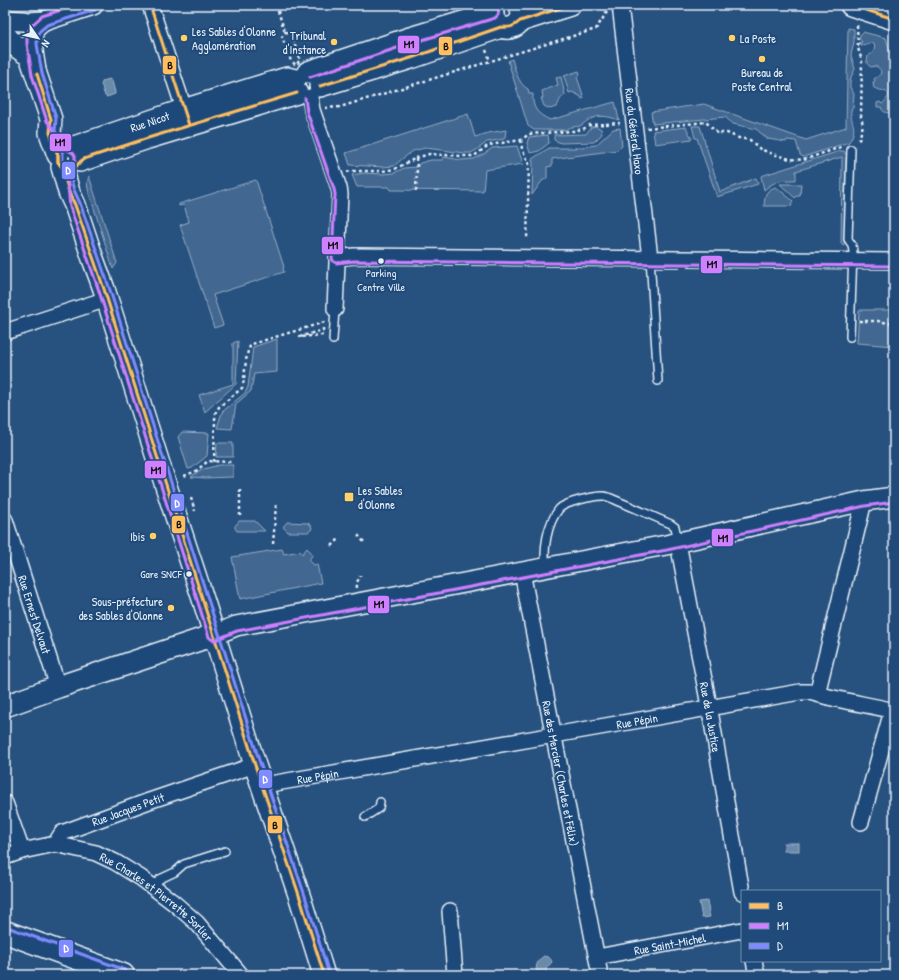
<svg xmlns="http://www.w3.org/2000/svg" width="899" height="980" font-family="'Patrick Hand',sans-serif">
  <rect width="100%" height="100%" fill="#27517f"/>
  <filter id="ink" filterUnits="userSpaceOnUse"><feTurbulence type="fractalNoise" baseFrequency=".025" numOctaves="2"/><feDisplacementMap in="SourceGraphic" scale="8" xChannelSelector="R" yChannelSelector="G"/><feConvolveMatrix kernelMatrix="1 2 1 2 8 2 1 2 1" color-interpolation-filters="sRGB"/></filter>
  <g filter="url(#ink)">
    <!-- green -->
    <g fill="#436891" stroke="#96acc4">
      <path d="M5,5H65L48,15L5,12Z"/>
      <path d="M848,28L854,29V42L851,55L855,69L851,77L850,82V87L854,94L853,108L851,110C850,124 859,127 849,142L803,157L800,155L796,141L787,140L786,142L768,139L756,129L733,124L725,117L653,124L651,112L704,104L806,140L846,127Z"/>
      <path d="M863,32L886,38L894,65V114C888,112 883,114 881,107H877V103L880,102L882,104C897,90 882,92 874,88L873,86L874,85L872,83L875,81L874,79L880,75C882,70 880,68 875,66L871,67C865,63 867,62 868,56C873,53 876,50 874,44L871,43L862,45L858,43L859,42L861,43L862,42L859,38L860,35Z"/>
      <path d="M512,59C515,69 518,84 528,89L529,94H533C532,108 537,114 550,120L615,102L619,120C610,117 600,114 591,119C587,120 584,124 580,126C575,127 570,126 565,130H534L528,126L508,61Z"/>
      <path d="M579,71L580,75L577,77L584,98L582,99L580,96L572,92L569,93L564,76Z"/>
      <path d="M561,77L565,95C558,99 560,104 556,107C554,108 552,108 550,109L544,106L541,98H543L542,91L558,85L556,78Z"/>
      <path d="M468,114L475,137L488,133L506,130L505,137L504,139L487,142L478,149L471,153H464L442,150L425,148L413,151L402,159L394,166L383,167L350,165L346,153Z"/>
      <path d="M596,126L601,129L602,134L594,142L561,143L554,140V135L586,134L591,127Z"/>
      <path d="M692,126H700L720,192L756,178L758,184L717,197L697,138H695Z"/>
      <path d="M686,127L692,139L655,144L653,131Z"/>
      <path d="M620,128L622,146L618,150L552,159V166L547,167V178L542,181L532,195L533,163L532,159L549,148H575L596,145L613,129Z"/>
      <path d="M548,135L549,143L539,151L530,153L527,143L529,137Z"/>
      <path d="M517,146L523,164L485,170L483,191L391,190L389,187H357L352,175L364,173L382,174L394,173L404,168L417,167L420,163L431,160H442L444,157L461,160L474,159L484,154L492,148Z"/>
      <path d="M840,151H844L847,156L846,157L844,245L841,244L842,157L796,171V180C781,180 776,180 764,190L761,176Z"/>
      <path d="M89,176L117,263L113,269L88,189L87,183Z"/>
      <path d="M256,180L284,267L283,268L284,272L213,295L223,325L214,328L180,225L189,222L184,205L179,206V204Z"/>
      <path d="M780,184H801L800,196H797L795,198Z"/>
      <path d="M776,187L793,201L791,204L792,206H764C765,195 765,190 776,187Z"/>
      <path d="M861,310H894V346L857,343L859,311Z"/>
      <path d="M277,339V372L254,374L251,391L236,404L232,429L217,428L222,412L245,393L248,387L253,347Z"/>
      <path d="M238,341L236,384L205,412L199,395L233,384V343Z"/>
      <path d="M182,432L209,433L207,456L192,468L188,469L178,437Z"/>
      <path d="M217,443H233V457H216Z"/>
      <path d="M219,465H233V477L205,478L191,477L200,470Z"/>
      <path d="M239,521H255L265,531H237L235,528V526Z"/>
      <path d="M287,522L308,523L311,525L312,528L311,530L308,532H288L283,527Z"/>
      <path d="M307,548L313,554L309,560L314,565L317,564L321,583L240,599L232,557L282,549L284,554L300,551L302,554Z"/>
    </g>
    <!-- water -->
    <g fill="#6b8aaa" stroke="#9db3c9">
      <path d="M109,79L112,81L115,92V94L107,97L105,96L101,84L103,81Z"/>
      <rect x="784" y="843" width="15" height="8"/>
      <path d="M707,901L710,917L702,918L699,902Z"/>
      <path d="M544,956C549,957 551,958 552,962L546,969L547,973L546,975H538C534,968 537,960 544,956Z"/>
    </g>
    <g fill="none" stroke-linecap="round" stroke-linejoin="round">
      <!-- service casing -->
      <g stroke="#e8f1f8" stroke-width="10">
        <g id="service">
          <path d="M650,258L658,381"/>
          <path d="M850,337L853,252L852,245L848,239L851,149"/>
          <path d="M333,340L335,309"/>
          <path d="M546,568C543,549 547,524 559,509C565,502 594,496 603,496C608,496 615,500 620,502C637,509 654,517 671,524L675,527L678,541"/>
          <path d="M365,817L379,808L380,802"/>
          <path d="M153,887L160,879L175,872L184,864L225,851"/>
        </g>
      </g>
      <!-- minor casing -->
      <g stroke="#e8f1f8" stroke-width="18">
        <g id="minor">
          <path d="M150,5L187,118"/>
          <path id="s1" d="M620,5L650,258"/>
          <path d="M310,97L312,110L339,188L340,194L335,309"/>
          <path d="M337,258L354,256L894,261"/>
          <path d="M5,332L107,299"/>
          <path id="s2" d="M5,520L58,687"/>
          <path id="s3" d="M678,543L710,711L742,892"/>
          <path id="s4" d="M522,572L600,975"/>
          <path d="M817,694C842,701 869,705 894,711"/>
          <path id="s5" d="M262,787L270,784L554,735L800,692H809L817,694L864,501"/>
          <path d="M5,803L22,851"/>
          <path d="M861,822L892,711"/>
          <path id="s6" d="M55,844L96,853L115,862L141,878L174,903L197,923L241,975"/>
          <path id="s7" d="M5,857L22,851L55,844L62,833L149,801L255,765"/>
          <path d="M450,911L455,975"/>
          <path id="s8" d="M597,957L742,930"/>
          <path d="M754,961L757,975"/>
        </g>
      </g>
      <!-- tertiary casing -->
      <g stroke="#e8f1f8" stroke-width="22">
        <g id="tertiary">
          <path d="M5,20L23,21L29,22L44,21L93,5"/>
          <path d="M36,71C35,60 29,39 35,29C37,26 41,23 44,21"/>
          <path d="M214,635L236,626L666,545L864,501L894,497"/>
        </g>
      </g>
      <!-- secondary casing -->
      <g stroke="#e8f1f8" stroke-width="24">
        <g id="secondary">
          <path d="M851,5L894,19"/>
          <path d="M493,17C501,39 531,25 519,5"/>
          <path d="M520,21L570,5"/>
          <path d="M5,35L14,45L30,56L51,119L50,133L58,155"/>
          <path d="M308,72L410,38L493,13"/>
          <path d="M320,86L411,58L501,27"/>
          <path id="s9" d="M74,147L177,112L267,84L287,78L295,80"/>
          <path d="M80,161L148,138L297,93"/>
          <path d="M62,167L69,192L75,205L93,259L104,289L166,486L204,602L255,765L300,898L324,975"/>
          <path d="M5,706L58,687L214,635"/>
        </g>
      </g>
      <!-- primary casing -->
      <g stroke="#e8f1f8" stroke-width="25">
        <path id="primary" d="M5,932L123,975"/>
      </g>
      <!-- path -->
      <g stroke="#e8f1f8" stroke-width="2.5" stroke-dasharray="3 3" stroke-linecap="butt">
        <path d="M276,5L285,32"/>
        <path d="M857,25L858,48L862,61L861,117L863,125L859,140L858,142"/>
        <path d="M285,32L291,33L300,60L296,65L291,61L282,37Z"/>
        <path d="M486,50L490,61"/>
        <path d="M325,108L340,107L596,29L607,12"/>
        <path d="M647,128L706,122L717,133H727L739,138L750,140L760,149L773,154L790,159L803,160L841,147"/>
        <path d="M521,140L522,149L529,163L527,240"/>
        <path d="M416,158L417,167L416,191"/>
        <path d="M347,172L351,171H382L395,169L416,158L429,154L462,156H474L489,145L521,140L529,134L573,131L583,129L590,125L620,123"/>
        <path d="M859,321H878L894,324"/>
        <path d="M323,328V330L299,337L323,335"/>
        <path d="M214,462L215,419L216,412L219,407L242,388C246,376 244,352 252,344L325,322"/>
        <path d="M184,476L196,471L208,461L233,462"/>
        <path d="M191,498L195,511"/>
        <path d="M240,516V488"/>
        <path d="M358,535L364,542"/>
        <path d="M273,544L276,505"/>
        <path d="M332,546L339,539"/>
        <path d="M357,588C356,580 360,579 360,575"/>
      </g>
      <!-- service -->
      <use href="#service" stroke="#1f4a7a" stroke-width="7"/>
      <!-- minor -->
      <use href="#minor" stroke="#1f4a7a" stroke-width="15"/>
      <!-- tertiary -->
      <use href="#tertiary" stroke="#1f4a7a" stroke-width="19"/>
      <!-- secondary -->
      <use href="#secondary" stroke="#1f4a7a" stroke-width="21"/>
      <!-- primary -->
      <use href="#primary" stroke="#1f4a7a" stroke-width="22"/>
      <!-- bus-1 casing -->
      <g stroke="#1f4a7a" stroke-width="6">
        <g id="bus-1">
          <path d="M150,5L189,125"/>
          <path d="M851,5L894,19"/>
          <path d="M37,74L51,119L50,133L58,155V162L62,167L69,192L75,205L104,289L255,765L300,898L324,975"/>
          <path d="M320,86L411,58L501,27C509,28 514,27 520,21L570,5"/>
          <path d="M52,138L58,155V162L62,167L73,169C78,166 79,161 84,159L148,138L297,93"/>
        </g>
      </g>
      <!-- bus-2 casing -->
      <g stroke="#1f4a7a" stroke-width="6">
        <g id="bus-2">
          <path d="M77,5L42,16L32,25L30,28L27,35V44L32,75L47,121L56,133L60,142L67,150L73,153L75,156V160L67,174L70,207L99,291L209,637L211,639L215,640L237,631L667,550L865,506L894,502"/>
          <path d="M310,77L412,43L495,18L498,15L500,6"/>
          <path d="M305,98L307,112L334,189L335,194L332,258L333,261L336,263L354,261L894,266"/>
        </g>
      </g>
      <!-- bus-3 casing -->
      <g stroke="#1f4a7a" stroke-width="6">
        <g id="bus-3">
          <path d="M95,10L47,25L40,31L37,37V44L42,73L56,118L55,132L63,154V160L67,165L74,190L80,203L109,287L260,763L305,896L329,974"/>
          <path d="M7,927L125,970"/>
        </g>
      </g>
      <!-- bus-1 -->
      <use href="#bus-1" stroke="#ffbf60" stroke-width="3"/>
      <!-- bus-2 -->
      <use href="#bus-2" stroke="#ce80ff" stroke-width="3"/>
      <!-- bus-3 -->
      <use href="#bus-3" stroke="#808bff" stroke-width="3"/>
    </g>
  </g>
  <!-- markers -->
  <g fill="#ffd166" stroke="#1f4a7a" stroke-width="1.5">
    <circle cx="184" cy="38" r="4"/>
    <circle cx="732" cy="38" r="4"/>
    <circle cx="334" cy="42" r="4"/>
    <circle cx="762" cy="59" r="4"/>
    <rect x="344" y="492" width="10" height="10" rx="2"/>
    <circle cx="153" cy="536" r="4"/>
    <circle cx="171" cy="608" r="4"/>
  </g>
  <g fill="#e8f1f8" stroke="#1f4a7a" stroke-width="1.5">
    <circle cx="381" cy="261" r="3.5"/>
    <circle cx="189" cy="574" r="3.5"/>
  </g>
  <g text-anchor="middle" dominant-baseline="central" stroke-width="4" stroke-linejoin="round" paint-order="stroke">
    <!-- bus labels -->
    <g font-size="11" fill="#e8f1f8" stroke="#1f4a7a">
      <text x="381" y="273">Parking<tspan x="381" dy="14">Centre Ville</tspan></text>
      <text x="182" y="574" text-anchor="end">Gare SNCF</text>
    </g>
    <!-- poi labels -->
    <g font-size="12" fill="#e8f1f8" stroke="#1f4a7a" text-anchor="start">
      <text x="192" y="31">Les Sables d'Olonne<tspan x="192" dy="14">Agglomération</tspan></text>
      <text x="326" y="35" text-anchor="end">Tribunal<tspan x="326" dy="14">d'Instance</tspan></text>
      <text x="740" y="38">La Poste</text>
      <text x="762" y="72" text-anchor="middle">Bureau de<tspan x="762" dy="14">Poste Central</tspan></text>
      <text x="358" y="490">Les Sables<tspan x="358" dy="14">d'Olonne</tspan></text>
      <text x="145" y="536" text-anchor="end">Ibis</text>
      <text x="163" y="601" text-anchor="end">Sous-préfecture<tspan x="163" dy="14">des Sables d'Olonne</tspan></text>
    </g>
    <!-- street labels -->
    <g font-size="12" fill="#e8f1f8" stroke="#1f4a7a">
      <text stroke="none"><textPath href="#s9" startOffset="80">Rue Nicot</textPath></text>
      <text stroke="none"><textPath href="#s1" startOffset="127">Rue du Général Haxo</textPath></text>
      <text stroke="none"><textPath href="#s2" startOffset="99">Rue Ernest Delvaut</textPath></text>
      <text stroke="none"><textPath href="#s3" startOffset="177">Rue de la Justice</textPath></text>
      <text stroke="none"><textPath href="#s5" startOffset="381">Rue Pépin</textPath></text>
      <text stroke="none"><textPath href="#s4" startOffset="205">Rue des Mercier (Charles et Félix)</textPath></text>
      <text stroke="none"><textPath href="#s5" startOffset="57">Rue Pépin</textPath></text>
      <text stroke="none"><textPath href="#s7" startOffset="135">Rue Jacques Petit</textPath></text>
      <text stroke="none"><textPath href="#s6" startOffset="117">Rue Charles et Pierrette Sorlier</textPath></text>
      <text stroke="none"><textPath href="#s8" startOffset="74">Rue Saint-Michel</textPath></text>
    </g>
  </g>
  <g stroke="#1f4a7a" stroke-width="1.5">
    <rect x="397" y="35" width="23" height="19" rx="4" fill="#ce80ff"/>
    <rect x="438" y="36" width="15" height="20" rx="4" fill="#ffbf60"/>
    <rect x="162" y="55" width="15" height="20" rx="4" fill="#ffbf60"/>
    <rect x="49" y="133" width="23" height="19" rx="4" fill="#ce80ff"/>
    <rect x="61" y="161" width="15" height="19" rx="4" fill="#808bff"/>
    <rect x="321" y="236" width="23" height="19" rx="4" fill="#ce80ff"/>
    <rect x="700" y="255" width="23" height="19" rx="4" fill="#ce80ff"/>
    <rect x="144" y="460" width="23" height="19" rx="4" fill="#ce80ff"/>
    <rect x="170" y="493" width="15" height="19" rx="4" fill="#808bff"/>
    <rect x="171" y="515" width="15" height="19" rx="4" fill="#ffbf60"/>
    <rect x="711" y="528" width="23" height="19" rx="4" fill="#ce80ff"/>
    <rect x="367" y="595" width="23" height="19" rx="4" fill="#ce80ff"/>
    <rect x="258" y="769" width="15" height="20" rx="4" fill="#808bff"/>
    <rect x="267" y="815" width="16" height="19" rx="4" fill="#ffbf60"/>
    <rect x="58" y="939" width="16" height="19" rx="4" fill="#808bff"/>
  </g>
  <g font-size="11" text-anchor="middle" font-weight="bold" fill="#fff">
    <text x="68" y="174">D</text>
    <text x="177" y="507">D</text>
    <text x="265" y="783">D</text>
    <text x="66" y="952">D</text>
  </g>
  <g font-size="11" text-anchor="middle" font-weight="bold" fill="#111">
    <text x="409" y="48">M1</text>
    <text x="446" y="50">B</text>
    <text x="170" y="69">B</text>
    <text x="60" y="146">M1</text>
    <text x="333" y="249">M1</text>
    <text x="712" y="268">M1</text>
    <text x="156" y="474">M1</text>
    <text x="179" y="528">B</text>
    <text x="723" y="542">M1</text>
    <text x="379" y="608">M1</text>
    <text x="275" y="829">B</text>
  </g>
  <!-- margin -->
  <rect width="899" height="980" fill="none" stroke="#1f4a7a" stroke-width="20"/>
  <rect x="10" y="10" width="879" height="960" fill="none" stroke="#e8f1f8" stroke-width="1.5" filter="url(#ink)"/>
  <!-- legend -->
  <rect x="741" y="890" width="140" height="72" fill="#1f4a7a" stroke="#6f8dac"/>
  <rect x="749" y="903" width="20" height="6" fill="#ffbf60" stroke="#6f8dac"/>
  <text x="777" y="910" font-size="12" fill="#e8f1f8">B</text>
  <rect x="749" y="923" width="20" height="6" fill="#ce80ff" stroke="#6f8dac"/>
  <text x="777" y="930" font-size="12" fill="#e8f1f8">M1</text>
  <rect x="749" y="943" width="20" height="6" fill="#808bff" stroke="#6f8dac"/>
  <text x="777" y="950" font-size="12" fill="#e8f1f8">D</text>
  <!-- north arrow -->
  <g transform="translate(38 38) rotate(124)" stroke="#1f4a7a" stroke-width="3" paint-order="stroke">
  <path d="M0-3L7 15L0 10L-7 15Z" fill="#e8f1f8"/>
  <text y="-6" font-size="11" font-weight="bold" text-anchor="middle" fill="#e8f1f8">N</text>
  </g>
</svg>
